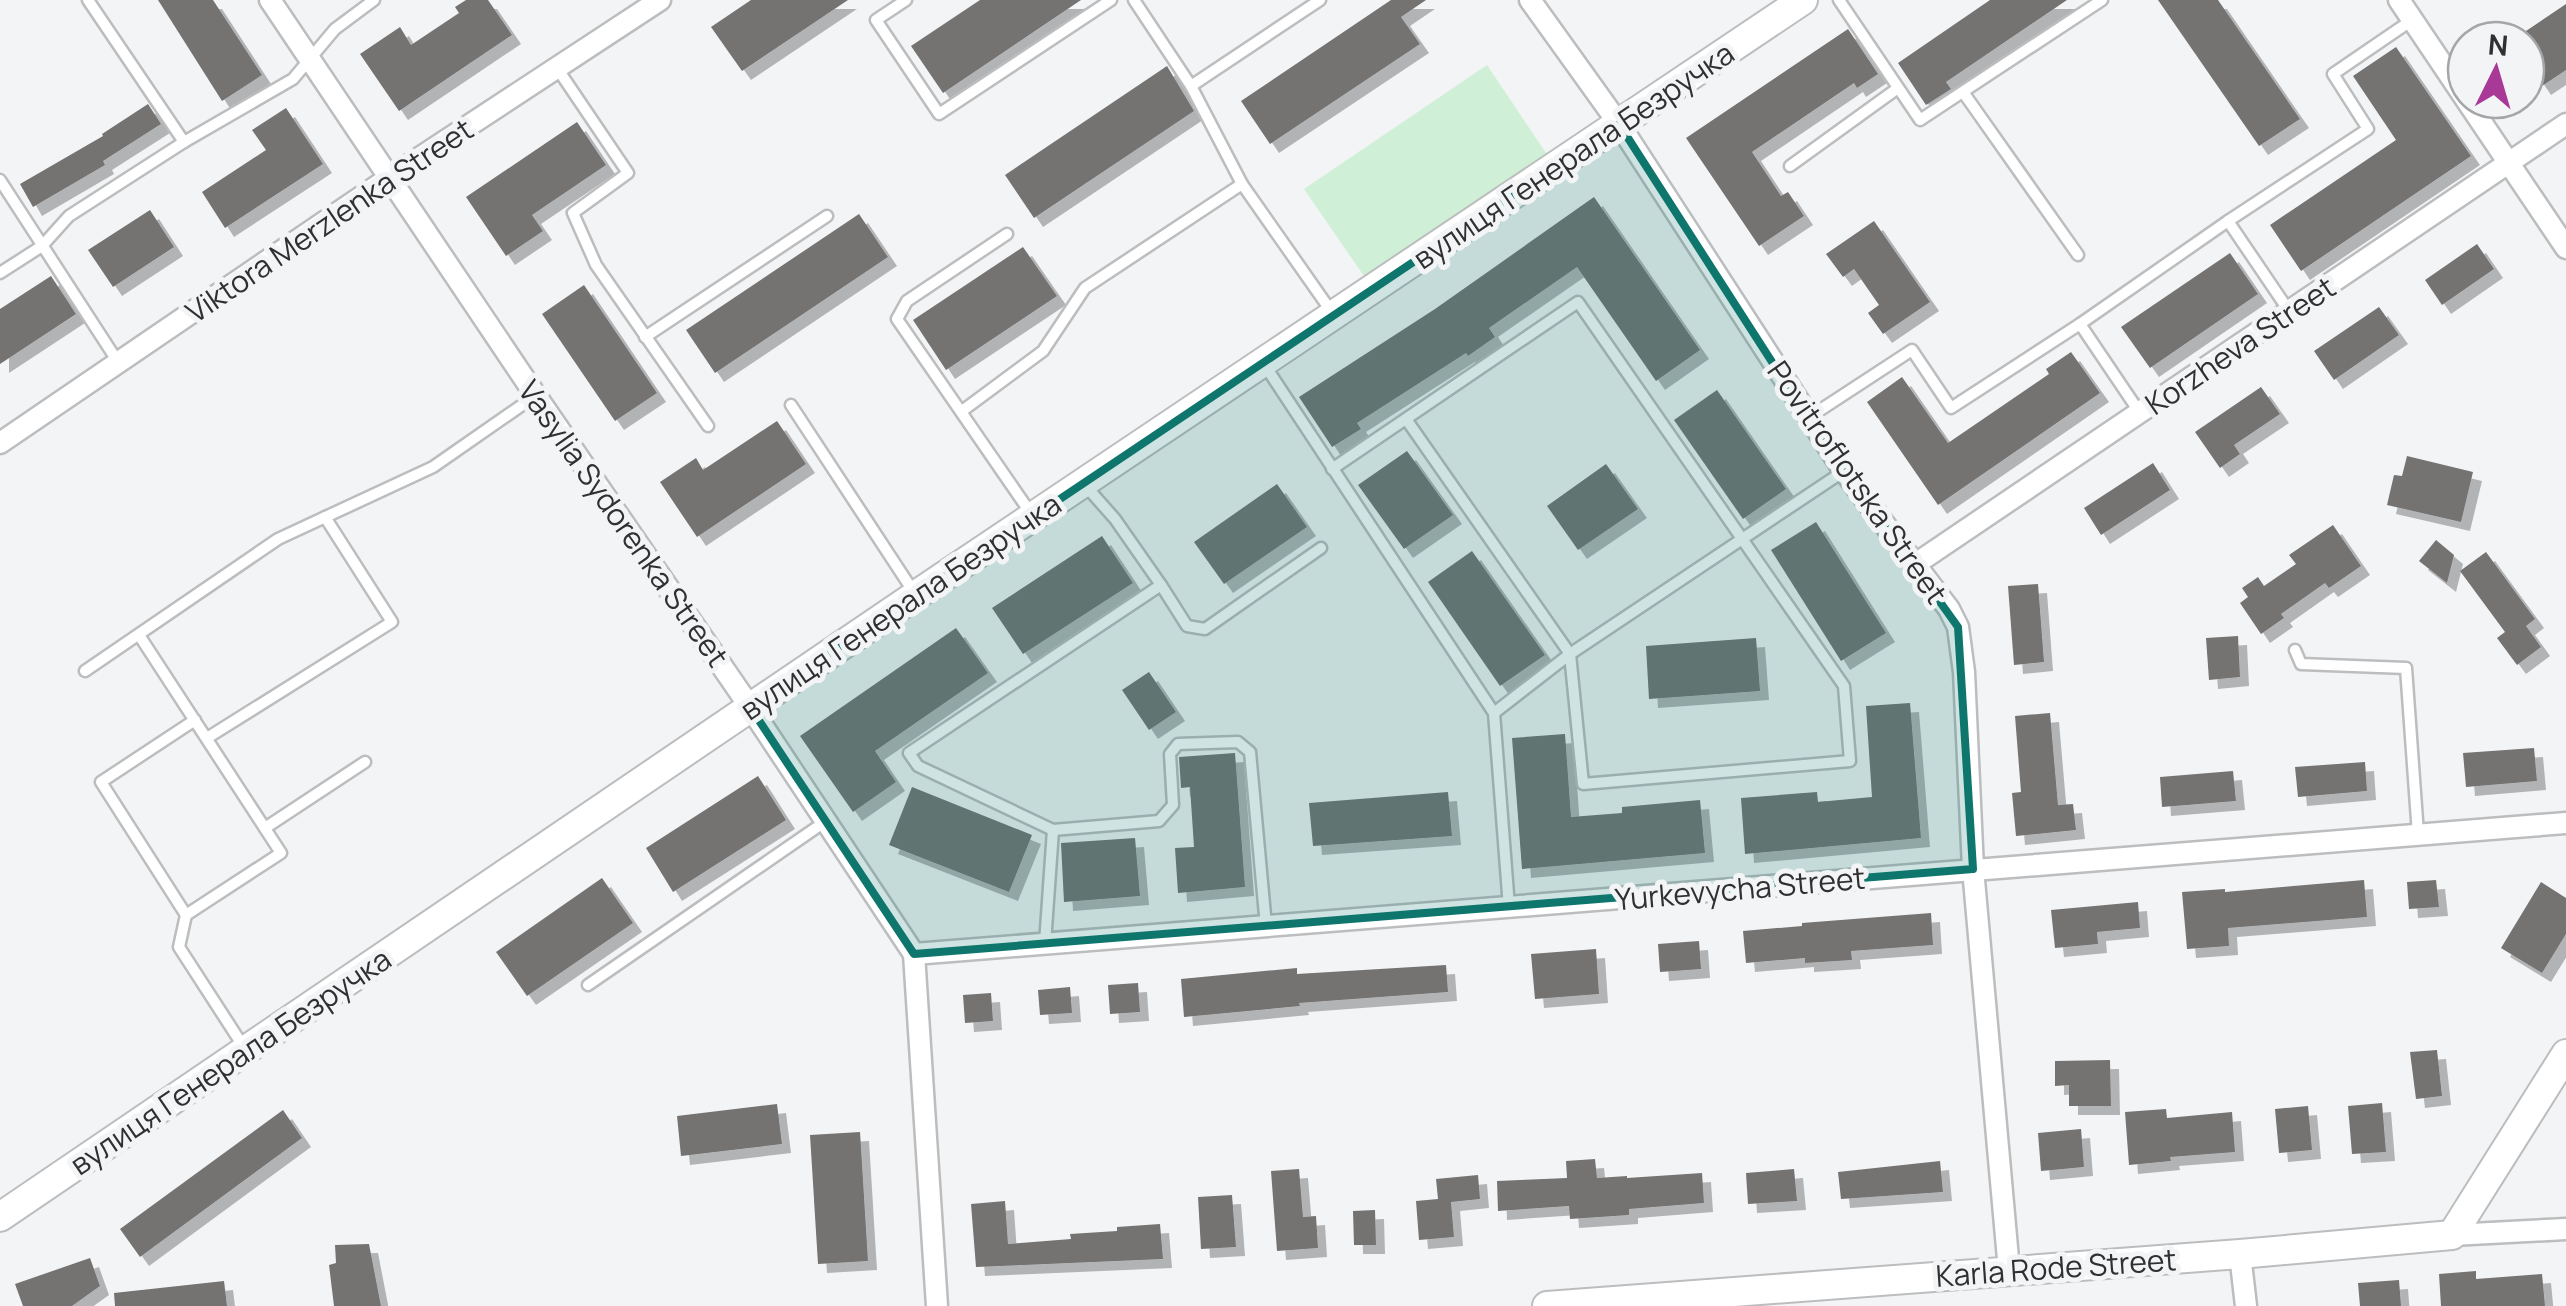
<svg xmlns="http://www.w3.org/2000/svg" width="2566" height="1306" font-family="Manrope,sans-serif">
  <defs>
    <filter id="shadow"><feDropShadow dx="9" dy="9" stdDeviation="0" flood-color="#0004"/></filter>
  </defs>
  <rect width="100%" height="100%" fill="#f3f4f6"/>
  <!-- green -->
  <path fill="#d0efd7" d="M1487,65L1548,156L1366,279L1304,189Z"/>
  <!-- building -->
  <g fill="#747372" filter="url(#shadow)">
    <path d="M158,0H213L262,75L222,101Z"/>
    <path d="M466,0H488L512,35L399,111L360,54L400,27L411,45L459,13L455,7Z"/>
    <path d="M751,0H848L742,71L711,27Z"/>
    <path d="M980,0H1081L943,93L911,46Z"/>
    <path d="M1391,0H1426L1401,17L1420,44L1270,144L1241,101Z"/>
    <path d="M1990,0H2067L1946,82L1951,89L1926,105L1898,63Z"/>
    <path d="M2158,0H2218L2300,119L2259,146Z"/>
    <path d="M2566,4V70L2542,86L2526,62V31Z"/>
    <path d="M1848,29L1878,74L1857,88L1854,83L1752,152L1781,196L1788,192L1804,216L1759,246L1686,138Z"/>
    <path d="M2396,47L2471,156L2301,271L2270,225L2396,140L2353,76Z"/>
    <path d="M1167,66L1194,111L1034,218L1005,175Z"/>
    <path d="M148,104L161,124L103,161L105,165L33,207L20,184L103,136L102,134Z"/>
    <path d="M286,108L323,164L225,228L202,192L266,150L252,130Z"/>
    <path d="M577,122L606,165L532,215L543,231L506,256L466,197Z"/>
    <path d="M1594,197L1700,350L1656,381L1577,267L1489,328L1495,337L1468,356L1466,353L1357,423L1361,429L1332,447L1299,397L1435,309Z"/>
    <path d="M150,210L174,247L113,287L88,250Z"/>
    <path d="M859,214L888,257L715,373L686,330Z"/>
    <path d="M1874,221L1930,302L1883,334L1868,313L1879,305L1854,269L1843,277L1826,254Z"/>
    <path d="M2477,244L2494,269L2442,305L2425,280Z"/>
    <path d="M1023,247L1057,296L946,370L913,320Z"/>
    <path d="M2230,253L2258,294L2150,368L2121,327Z"/>
    <path d="M51,276L76,314L0,364V309Z"/>
    <path d="M584,285L657,393L615,421L542,314Z"/>
    <path d="M2379,307L2399,335L2334,380L2314,351Z"/>
    <path d="M2071,352L2100,393L1938,505L1867,402L1902,377L1948,443L2049,374L2046,369Z"/>
    <path d="M2261,387L2280,414L2234,445L2240,454L2220,468L2195,432Z"/>
    <path d="M1717,390L1786,489L1743,519L1674,420Z"/>
    <path d="M777,421L806,464L697,537L660,482L696,458L703,470Z"/>
    <path d="M1407,451L1453,515L1404,549L1358,485Z"/>
    <path d="M2407,456L2473,472L2461,522L2387,505L2394,475L2402,476Z"/>
    <path d="M2153,463L2170,490L2101,535L2084,508Z"/>
    <path d="M1606,464L1638,509L1578,550L1547,506Z"/>
    <path d="M1277,484L1307,527L1224,584L1194,542Z"/>
    <path d="M1816,522L1886,633L1841,661L1771,550Z"/>
    <path d="M2333,525L2361,566L2329,588L2325,583L2281,614L2284,618L2261,634L2240,603L2248,597L2242,588L2258,577L2264,586L2296,564L2289,555Z"/>
    <path d="M1102,536L1133,583L1023,654L992,608Z"/>
    <path d="M2436,540L2454,555L2447,583L2419,561Z"/>
    <path d="M1472,551L1545,655L1500,686L1428,582Z"/>
    <path d="M2486,552L2535,619L2526,626L2541,647L2517,665L2497,638L2505,632L2460,571Z"/>
    <path d="M2038,584L2044,662L2014,665L2008,586Z"/>
    <path d="M956,628L988,673L875,751L896,782L853,812L800,736Z"/>
    <path d="M2238,636L2240,677L2209,680L2206,638Z"/>
    <path d="M1756,638L1760,691L1649,699L1646,646Z"/>
    <path d="M1149,672L1176,712L1149,730L1122,690Z"/>
    <path d="M1910,703L1921,838L1745,854L1741,798L1817,792L1818,802L1872,797L1866,706Z"/>
    <path d="M2050,713L2058,805L2073,804L2076,830L2016,836L2012,793L2021,792L2015,716Z"/>
    <path d="M1565,734L1571,817L1622,813V807L1700,800L1705,853L1522,869L1512,738Z"/>
    <path d="M2534,748L2537,781L2466,787L2463,753Z"/>
    <path d="M1235,753L1245,887L1178,893L1175,848L1194,847L1190,787L1181,788L1179,757Z"/>
    <path d="M2365,762L2367,791L2298,797L2295,767Z"/>
    <path d="M2233,771L2236,801L2162,807L2160,777Z"/>
    <path d="M758,776L786,820L673,892L646,848Z"/>
    <path d="M912,787L1032,835L1009,892L889,845Z"/>
    <path d="M1448,792L1452,836L1313,846L1309,803Z"/>
    <path d="M1135,838L1140,896L1064,902L1061,843Z"/>
    <path d="M602,878L633,923L527,996L496,952Z"/>
    <path d="M2364,880L2367,917L2228,928L2229,946L2187,949L2182,892L2225,889V892Z"/>
    <path d="M2436,880L2439,907L2409,909L2407,882Z"/>
    <path d="M2541,882L2566,898V934L2542,973L2501,948Z"/>
    <path d="M2138,902L2140,928L2097,932L2098,944L2055,948L2051,910Z"/>
    <path d="M1931,913L1933,945L1851,951L1852,960L1805,963V958L1746,963L1743,931L1802,926V923Z"/>
    <path d="M1699,941L1701,969L1660,972L1658,944Z"/>
    <path d="M1596,949L1599,994L1535,999L1531,954Z"/>
    <path d="M1446,965L1448,992L1299,1003L1300,1006L1184,1017L1181,979L1297,968V974Z"/>
    <path d="M1138,983L1140,1012L1110,1014L1108,985Z"/>
    <path d="M1070,987L1072,1013L1040,1015L1038,990Z"/>
    <path d="M991,993L993,1021L965,1023L963,995Z"/>
    <path d="M2437,1050L2442,1096L2416,1099L2410,1052Z"/>
    <path d="M2110,1060L2111,1106H2069V1085L2055,1086V1061Z"/>
    <path d="M2382,1103L2386,1152L2352,1154L2348,1106Z"/>
    <path d="M777,1104L782,1144L681,1156L677,1116Z"/>
    <path d="M2308,1106L2312,1150L2279,1153L2275,1109Z"/>
    <path d="M2166,1109L2167,1118L2232,1112L2235,1152L2170,1157L2171,1161L2129,1165L2125,1112Z"/>
    <path d="M283,1110L302,1138L140,1257L120,1229Z"/>
    <path d="M2081,1129L2084,1167L2041,1171L2038,1133Z"/>
    <path d="M860,1132L868,1261L818,1264L810,1135Z"/>
    <path d="M1595,1159L1597,1178L1627,1176V1178L1702,1173L1704,1203L1629,1209V1215L1570,1219L1569,1206L1498,1211L1497,1181L1567,1178L1566,1161Z"/>
    <path d="M1940,1161L1943,1192L1841,1199L1838,1172Z"/>
    <path d="M1299,1169L1303,1217L1316,1216L1318,1248L1277,1251L1271,1171Z"/>
    <path d="M1794,1169L1797,1201L1748,1204L1746,1173Z"/>
    <path d="M1478,1175L1480,1199L1451,1202L1454,1237L1419,1240L1416,1201L1438,1199L1436,1179Z"/>
    <path d="M1232,1195L1236,1247L1201,1249L1198,1197Z"/>
    <path d="M1005,1201L1008,1244L1071,1239L1070,1234L1117,1231V1227L1160,1224L1163,1259L976,1267L971,1204Z"/>
    <path d="M1375,1210L1376,1245H1354L1353,1211Z"/>
    <path d="M369,1244L381,1306H334L329,1265L336,1263L335,1245Z"/>
    <path d="M90,1258L100,1286L72,1306H23L15,1284Z"/>
    <path d="M2476,1271V1279L2542,1274L2545,1306H2441L2439,1274Z"/>
    <path d="M2399,1280L2401,1306H2360L2358,1283Z"/>
    <path d="M224,1281L227,1306H115L114,1293Z"/>
  </g>
  <g fill="none" stroke-linecap="round" stroke-linejoin="round">
    <!-- lane casing -->
    <g stroke="#bcbdbe" stroke-width="15">
      <g id="lane">
        <path d="M88,0L184,142"/>
        <path d="M906,0L876,20L939,114L1111,0"/>
        <path d="M1134,0L1191,86L1242,184L1331,311"/>
        <path d="M1839,0L1920,120L2102,0"/>
        <path d="M557,68L628,173L573,213L596,265L708,426"/>
        <path d="M1191,86L1320,0"/>
        <path d="M1963,92L2078,255"/>
        <path d="M1790,166L1898,88"/>
        <path d="M0,180L118,362"/>
        <path d="M2228,221L2289,311"/>
        <path d="M1007,234L907,301L897,319L1032,515"/>
        <path d="M0,273L42,246L69,216L184,142L293,79L335,29L374,0"/>
        <path d="M645,337L827,216"/>
        <path d="M1264,364L1494,713L1509,907"/>
        <path d="M791,405L915,594"/>
        <path d="M962,411L1043,351L1085,288L1242,184"/>
        <path d="M2140,413L2080,324L2228,221L2368,129L2333,74L2412,20"/>
        <path d="M1808,418L1912,350L1951,408L2080,324"/>
        <path d="M1332,469L1578,302L1844,686L1850,761L1583,784L1570,654L1406,419"/>
        <path d="M1084,484L1115,519L1161,585L909,753L918,766L1053,830L1159,821L1173,805L1170,754L1178,744L1238,742L1250,752L1266,926"/>
        <path d="M1161,585L1187,626L1205,629L1321,548"/>
        <path d="M139,635L281,853L186,915L101,782L195,720"/>
        <path d="M2295,650L2301,664L2406,668L2418,834"/>
        <path d="M85,671L278,539L433,467L535,396"/>
        <path d="M1494,713L1570,654L1844,471"/>
        <path d="M207,738L392,622L325,517"/>
        <path d="M265,828L365,762"/>
        <path d="M186,915L179,947L245,1049"/>
        <path d="M1045,943L1053,830"/>
        <path d="M588,985L826,821"/>
      </g>
    </g>
    <!-- street casing -->
    <g stroke="#bcbdbe" stroke-width="25">
      <g id="street">
        <path d="M270,0L536,396L750,707L914,954L937,1306"/>
        <path d="M1530,0L1619,124L1844,471L1949,609L1958,627L1964,672L1973,869L2009,1270"/>
        <path d="M2399,0L2566,248"/>
        <path d="M0,443L389,178L660,0"/>
        <path d="M1914,565L2566,124"/>
        <path d="M914,954L2566,823"/>
        <path d="M2452,1235L2566,1229"/>
        <path d="M2240,1254L2246,1306"/>
      </g>
    </g>
    <!-- secondary casing -->
    <g stroke="#bcbdbe" stroke-width="32">
      <g id="secondary">
        <path d="M0,1217L916,595L1803,0"/>
        <path d="M1547,1306L2240,1254L2452,1235L2566,1054"/>
      </g>
    </g>
    <!-- lane -->
    <use href="#lane" stroke="#fff" stroke-width="10"/>
    <!-- street -->
    <use href="#street" stroke="#fff" stroke-width="20"/>
    <!-- secondary -->
    <use href="#secondary" stroke="#fff" stroke-width="28"/>
  </g>
  <!-- marked area -->
  <path fill="#0f766e" fill-opacity="0.2" stroke="#0f766e" stroke-width="8" stroke-linejoin="round" d="M1619,124L1808,418L1958,627L1973,869L914,954L750,707Z"/>
  <g text-anchor="middle" dominant-baseline="central" stroke-width="10" stroke-linejoin="round" paint-order="stroke">
    <!-- street labels -->
    <g font-size="30" fill="#303031" stroke="#f3f4f6">
      <text transform="translate(1573 155) rotate(-34)">вулиця Генерала Безручка</text>
      <text transform="translate(329 220) rotate(-34)">Viktora Merzlenka Street</text>
      <text transform="translate(2240 345) rotate(-34)">Korzheva Street</text>
      <text transform="translate(1858 482) rotate(55)">Povitroflotska Street</text>
      <text transform="translate(624 523) rotate(55)">Vasylia Sydorenka Street</text>
      <text transform="translate(900 606) rotate(-34)">вулиця Генерала Безручка</text>
      <text transform="translate(1740 888) rotate(-5)">Yurkevycha Street</text>
      <text transform="translate(230 1061) rotate(-34)">вулиця Генерала Безручка</text>
      <text transform="translate(2056 1267) rotate(-4)">Karla Rode Street</text>
    </g>
  </g>
  <!-- north arrow -->
  <g transform="translate(2496 70) rotate(5)"><circle r="48" fill="#f3f4f6" stroke="#a5a6a7" stroke-width="2.5"/>
  <path d="M0-8L18 38L0 25L-18 38Z" fill="#a83997"/>
  <text y="-15" font-size="28" font-weight="bold" text-anchor="middle" fill="#303031">N</text>
  </g>
</svg>
